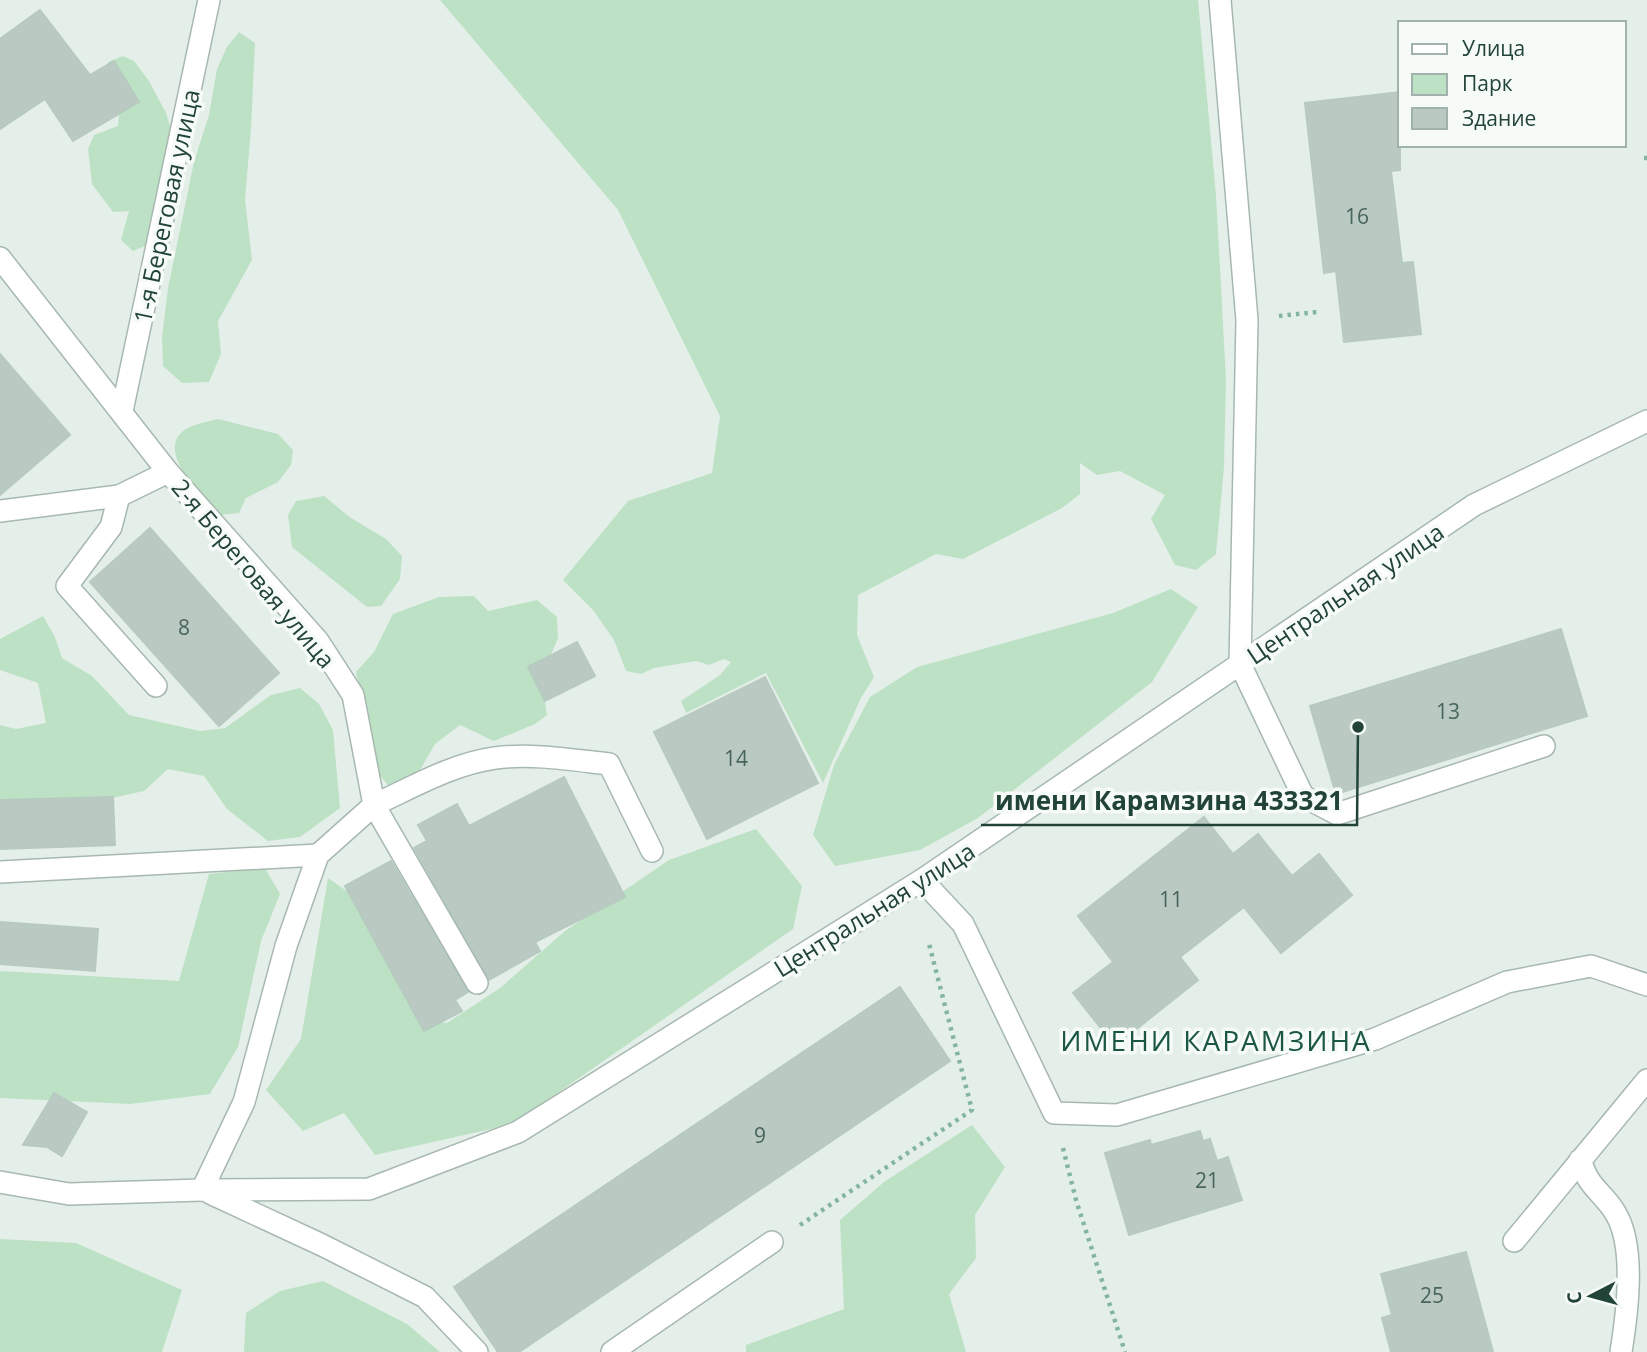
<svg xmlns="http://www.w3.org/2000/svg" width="1647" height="1352" font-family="'Open Sans',sans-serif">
  <rect width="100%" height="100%" fill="#e5efea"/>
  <!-- green -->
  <g fill="#bde1c4">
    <path d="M440,0H1198L1216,195L1226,380L1224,467L1216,554L1196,570L1175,565L1151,519L1165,495L1120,471L1097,475L1080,463V494L1062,508L963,559L936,554L858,595L857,635L874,677L861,698L823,783L766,673L686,713L681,701L720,675L731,662L724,659L709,665L696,661L654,668L641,674L626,671L614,640L593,610L563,580L628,501L712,473L720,416L618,210Z"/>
    <path d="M239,32L255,43L251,129L245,199L252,260L218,321L221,354L209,382L182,383L163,366L162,337L168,288L194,162L209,115L217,69L227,47Z"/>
    <path d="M123,56L134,61L149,81L166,113L171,129L153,218L145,246L133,251L121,240L129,211L113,212L92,184L88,149L94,135L118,126L120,102L105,74L108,62Z"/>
    <path d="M218,419L278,434L293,450L291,465L278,482L246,498L239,513L219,515C204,499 157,454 182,432C190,424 208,422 218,419Z"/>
    <path d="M324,496L351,518L386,539L402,556L400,579L381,606L367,607L292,547L288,515L296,501Z"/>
    <path d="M1171,589L1198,607L1152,682L978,818L920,850L835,866L813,835L834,765L870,697L917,667L1113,613Z"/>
    <path d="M474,596L488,611L537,600L557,617L558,638L541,678L547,715L535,724L494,741L460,725L435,744L420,770L388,785L376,771L356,672L374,652L393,614L439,597Z"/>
    <path d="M43,616L55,637L62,658L92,676L129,715L200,731L225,728L271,695L300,688L319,704L333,730L340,808L300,837L268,841L227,809L204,776L168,769L144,791L39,814L0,812V725L16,729L46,723L38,683L0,670V639Z"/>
    <path d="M756,829L802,886L793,929L513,1124L375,1155L344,1113L303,1131L266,1090L301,1039L328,878L348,892L425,1020L447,1023L500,988L565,931L669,860Z"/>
    <path d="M265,868L280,894L261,941L238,1047L210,1094L130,1104L0,1098V971L179,981L209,874Z"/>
    <path d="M972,1125L1005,1167L975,1215L976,1258L949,1294L966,1352H746V1345L844,1309L840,1220L884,1182Z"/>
    <path d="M0,1239L76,1243L182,1290L162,1352H0Z"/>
    <path d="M323,1281L407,1324L440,1352H244L246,1313L280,1291Z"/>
  </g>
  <!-- building -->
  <g fill="#bacac3" stroke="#b7cac0" stroke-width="2">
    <path d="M40,10L90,75L114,61L139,102L73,141L45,99L0,129V39Z"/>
    <path d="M1400,92V170L1391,171L1402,263L1413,262L1421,334L1344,342L1336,271L1324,273L1305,103Z"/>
    <path d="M0,354L70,435L0,495Z"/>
    <path d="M150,528L279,673L219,726L90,582Z"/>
    <path d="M1561,629L1587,716L1336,794L1310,706Z"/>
    <path d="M577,642L595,676L545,701L528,667Z"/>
    <path d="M765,677L818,783L707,839L654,732Z"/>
    <path d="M564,777L625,897L535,942L540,951L489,980L414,848L427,841L418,825L457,804L469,826Z"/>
    <path d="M113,797L115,845L0,849V800Z"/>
    <path d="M1204,817L1233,854L1258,834L1292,876L1319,854L1352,895L1281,953L1244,907L1180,957L1198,980L1115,1046L1073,993L1113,962L1078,916Z"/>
    <path d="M391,861L468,992L455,1000L462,1011L424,1031L345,886Z"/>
    <path d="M0,922L98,929L95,971L0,964Z"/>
    <path d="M900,987L950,1061L519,1352H498L454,1287Z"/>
    <path d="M54,1093L87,1112L62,1156L47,1147L23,1145Z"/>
    <path d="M1200,1131L1203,1141L1210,1139L1217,1161L1228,1157L1242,1200L1129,1235L1105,1153L1150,1140L1151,1145Z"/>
    <path d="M1466,1252L1493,1352H1391L1382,1318L1392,1315L1381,1274Z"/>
  </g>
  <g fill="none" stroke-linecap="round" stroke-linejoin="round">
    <!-- minor casing -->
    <g stroke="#a7b8b1" stroke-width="24">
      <g id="minor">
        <path d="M1220,0L1247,320L1240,664L1303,796L1337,814L1544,746"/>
        <path d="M0,258L168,472L318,641L353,695L374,805L318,855L286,946L244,1102L202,1190"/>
        <path d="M122,411L209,0"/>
        <path d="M119,496L111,527L67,586L156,686"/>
        <path d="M0,511L119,496L168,472"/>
        <path d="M0,872L318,855"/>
        <path d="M922,880L963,924L1054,1113L1117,1115L1375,1039L1507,982L1591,966L1647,985"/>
        <path d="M477,983L374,805C413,787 452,764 495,758C532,753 573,760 609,764L652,851"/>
        <path d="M1580,1160C1583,1167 1585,1174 1589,1180C1597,1192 1609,1201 1616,1214C1636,1248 1627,1315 1621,1352"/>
        <path d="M0,1182L69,1194L202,1190L369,1189L518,1132L922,880L1474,505L1647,421"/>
        <path d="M210,1193L322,1245L425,1297L477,1352"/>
        <path d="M1514,1241L1647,1080"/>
        <path d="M612,1352L772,1242"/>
      </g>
    </g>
    <!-- path -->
    <g stroke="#83b5a1" stroke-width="4.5" stroke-dasharray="3.5 5" stroke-linecap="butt">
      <path d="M1644,158H1647"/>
      <path d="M1279,316L1317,312"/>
      <path d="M1063,1148L1076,1200L1125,1352"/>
      <path d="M800,1225L972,1110L928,940"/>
    </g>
    <!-- minor -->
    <use href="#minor" stroke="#fff" stroke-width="21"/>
  </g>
  <g text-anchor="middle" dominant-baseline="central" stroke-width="7" stroke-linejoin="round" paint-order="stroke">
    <!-- number labels -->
    <g font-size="21" fill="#48655b">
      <text x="1357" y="216">16</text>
      <text x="184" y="627">8</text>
      <text x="1448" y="711">13</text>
      <text x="736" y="758">14</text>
      <text x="1171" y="899">11</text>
      <text x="760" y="1135">9</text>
      <text x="1207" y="1180">21</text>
      <text x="1432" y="1295">25</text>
    </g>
    <!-- street labels -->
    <g font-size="24" fill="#224338" stroke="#f6fbf8">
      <text transform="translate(166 206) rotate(-78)">1-я Береговая улица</text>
      <text transform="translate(254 573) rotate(50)">2-я Береговая улица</text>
      <text transform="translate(1345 593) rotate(-34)">Центральная улица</text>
      <text transform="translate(874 909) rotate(-32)">Центральная улица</text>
    </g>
    <!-- quarter labels -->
    <g font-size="28" letter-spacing="2" fill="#1c5744" stroke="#f6fbf8">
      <text x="1216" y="1040">ИМЕНИ КАРАМЗИНА</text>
    </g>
  </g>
  <!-- callouts -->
  <path fill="none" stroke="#224338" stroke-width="2.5" d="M1358 727L1357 825H981"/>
  <circle fill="#224338" stroke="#f6fbf8" stroke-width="2.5" cx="1358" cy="727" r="7"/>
  <g font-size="26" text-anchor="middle" font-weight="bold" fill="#224338" stroke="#f6fbf8" stroke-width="7" stroke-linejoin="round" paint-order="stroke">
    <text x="1169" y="810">имени Карамзина 433321</text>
  </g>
  <!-- legend -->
  <rect x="1398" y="21" width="228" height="126" fill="#f6fbf8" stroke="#a1b1ab" stroke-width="2"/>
  <rect x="1412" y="44" width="35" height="10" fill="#ffffff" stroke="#a1b1ab" stroke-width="2"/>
  <text x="1462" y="56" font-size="21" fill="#224338">Улица</text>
  <rect x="1412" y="74" width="35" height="21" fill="#bde1c4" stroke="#a1b1ab" stroke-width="2"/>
  <text x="1462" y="91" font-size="21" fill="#224338">Парк</text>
  <rect x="1412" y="108" width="35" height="21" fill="#bacac3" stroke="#a1b1ab" stroke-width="2"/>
  <text x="1462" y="126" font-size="21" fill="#224338">Здание</text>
  <!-- north arrow -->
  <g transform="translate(1591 1296) rotate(264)" stroke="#f6fbf8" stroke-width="5" paint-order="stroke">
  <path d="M0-5L12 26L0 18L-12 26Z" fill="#224338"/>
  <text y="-10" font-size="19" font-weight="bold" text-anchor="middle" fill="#224338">С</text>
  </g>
</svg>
